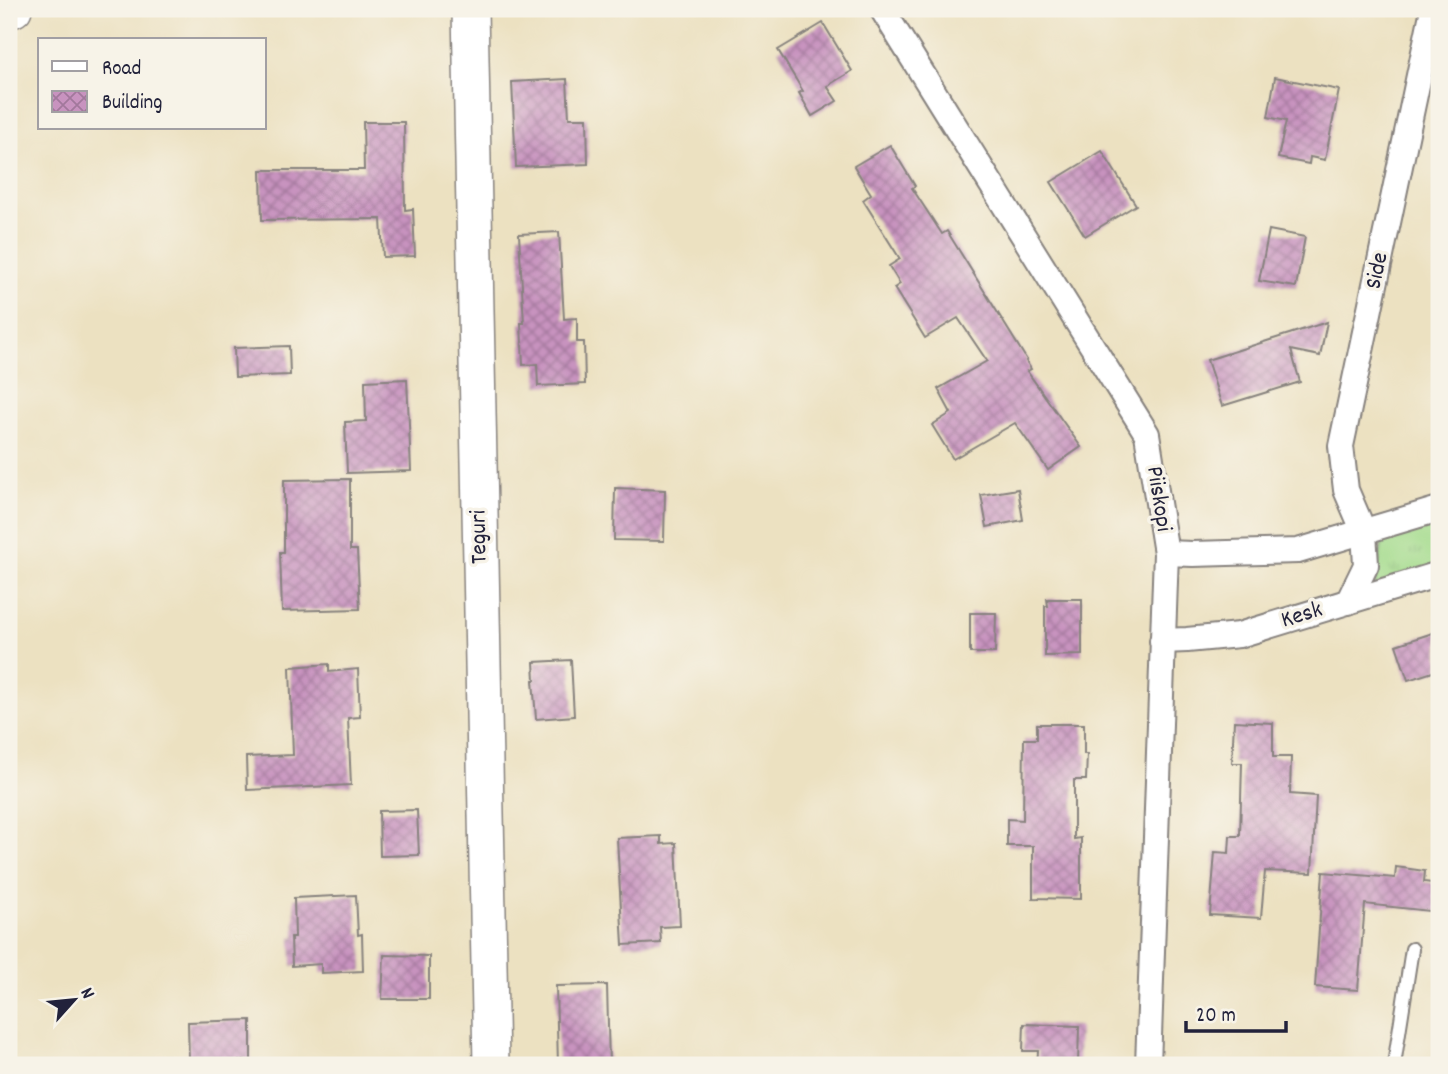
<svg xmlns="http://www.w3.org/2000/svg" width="1448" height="1074" font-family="Dekko,sans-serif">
  <defs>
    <pattern id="grass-tufts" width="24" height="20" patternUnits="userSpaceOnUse" patternTransform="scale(1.75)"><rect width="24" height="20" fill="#a4dc8d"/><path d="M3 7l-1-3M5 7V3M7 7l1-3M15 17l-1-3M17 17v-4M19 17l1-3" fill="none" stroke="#8dbc7b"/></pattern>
    <pattern id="building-cross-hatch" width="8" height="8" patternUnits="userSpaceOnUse" patternTransform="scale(1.75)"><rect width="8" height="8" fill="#c893bf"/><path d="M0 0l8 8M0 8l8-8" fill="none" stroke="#a2789c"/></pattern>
  </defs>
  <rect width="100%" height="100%" fill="#f7f3e8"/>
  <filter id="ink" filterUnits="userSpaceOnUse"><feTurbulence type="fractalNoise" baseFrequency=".0143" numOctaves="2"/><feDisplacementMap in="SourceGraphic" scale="14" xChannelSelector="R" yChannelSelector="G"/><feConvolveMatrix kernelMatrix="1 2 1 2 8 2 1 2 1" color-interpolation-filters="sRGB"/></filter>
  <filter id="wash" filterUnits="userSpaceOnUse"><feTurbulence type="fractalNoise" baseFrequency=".00686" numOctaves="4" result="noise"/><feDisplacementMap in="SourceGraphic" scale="28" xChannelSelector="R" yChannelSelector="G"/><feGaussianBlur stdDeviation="1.57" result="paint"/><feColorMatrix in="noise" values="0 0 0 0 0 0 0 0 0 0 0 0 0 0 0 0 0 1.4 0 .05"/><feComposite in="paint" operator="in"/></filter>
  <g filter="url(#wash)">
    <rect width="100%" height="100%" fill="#ece1c1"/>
    <!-- grass -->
    <path fill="url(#grass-tufts)" stroke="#637f64" stroke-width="2" d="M1439,509V574L1373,594L1385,526Z"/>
    <g id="blocks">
      <!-- building -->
      <g fill="url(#building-cross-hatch)">
        <path d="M823,23L852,71L827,86L837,101L812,116L799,93L803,91L778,50Z"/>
        <path d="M1275,77L1339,90L1325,160L1310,157L1309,164L1278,158L1286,121L1268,117Z"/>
        <path d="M567,79L569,118H587L588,164L516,167L512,82Z"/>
        <path d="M363,122H404L405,210L413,209L415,256L383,257L381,219L262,220L261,170H364Z"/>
        <path d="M890,145L915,186L912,188L942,234L947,231L1027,360L1026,361L1031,369L1027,371L1081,447L1048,470L1015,423L953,459L932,425L951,413L938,389L987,361L958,318L925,338L894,288L900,284L889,266L900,259L863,200L871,194L854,166Z"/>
        <path d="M1102,151L1136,205L1085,236L1051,182Z"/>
        <path d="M1269,230L1305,237L1296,287L1259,281Z"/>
        <path d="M559,232L564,319L577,318V342H584L585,384L538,386L537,364L523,365L521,323H524L519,234Z"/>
        <path d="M1327,322L1320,356L1291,350L1300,382L1222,406L1207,360Z"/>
        <path d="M289,346L290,375L235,377L234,348Z"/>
        <path d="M407,379L411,471L347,473L345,422L366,421L365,381Z"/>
        <path d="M350,479V550H357L360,609L282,611L280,552H284V480Z"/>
        <path d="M615,488L665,490L664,541L614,540Z"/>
        <path d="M1018,489L1023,520L987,527L981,495Z"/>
        <path d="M1047,599H1082V655L1045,656V606H1048Z"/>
        <path d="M970,613H996L995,653H970Z"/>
        <path d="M1439,631V670L1408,680L1396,645Z"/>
        <path d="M571,660L574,716L536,719L533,680H535L534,662Z"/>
        <path d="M329,664V672L358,669L360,717L348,718L351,785L247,790L246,757L293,755L290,667Z"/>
        <path d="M1234,721L1273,723V757H1291L1290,794L1316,796L1312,873L1265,871L1261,918L1210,915L1215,852L1229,853L1230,836H1240L1242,763H1232Z"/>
        <path d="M1037,724H1084V754H1087L1086,780H1074V839L1081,838V899L1033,898V846H1007V819L1023,820L1024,739H1037Z"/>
        <path d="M417,810L419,855L380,856L379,811Z"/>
        <path d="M661,836V844L676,843L680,926L660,927L661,943L623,945L617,838Z"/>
        <path d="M1396,867L1425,871L1424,882L1439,884V912L1365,904L1358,990L1315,987L1323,872L1395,878Z"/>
        <path d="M356,895L358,935L362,934L363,971L321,973V964L292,966L291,937H295L294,898Z"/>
        <path d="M384,955L429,956V999H382Z"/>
        <path d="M607,985L609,1065H558L556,986Z"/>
        <path d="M251,1020V1061H239V1065H203L202,1062L189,1063L188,1022Z"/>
        <path d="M1024,1024L1079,1026L1078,1065H1037L1038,1051H1023Z"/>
      </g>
    </g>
  </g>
  <g filter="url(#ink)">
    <use href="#blocks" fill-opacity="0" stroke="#87827e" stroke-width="2"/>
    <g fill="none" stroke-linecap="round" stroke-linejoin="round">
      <!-- lane casing -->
      <g stroke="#87827e" stroke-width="16">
        <path id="lane" d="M1394,1065L1412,949"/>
      </g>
      <!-- street casing -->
      <g stroke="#87827e" stroke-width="28">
        <g id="street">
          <path d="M882,9L1147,434L1166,553L1148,1065"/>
          <path d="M1166,553L1193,554L1298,551L1439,509"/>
          <path d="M1348,602L1366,565L1364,532L1346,490L1341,446L1433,9"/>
          <path d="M1162,641L1187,640L1239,635L1439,574"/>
        </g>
      </g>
      <!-- secondary casing -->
      <g stroke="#87827e" stroke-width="38">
        <g id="secondary">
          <path d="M470,9L491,1065"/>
          <path d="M9,11L14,9"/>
        </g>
      </g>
      <!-- lane -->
      <use href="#lane" stroke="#fff" stroke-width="12"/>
      <!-- street -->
      <use href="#street" stroke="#fff" stroke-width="24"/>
      <!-- secondary -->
      <use href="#secondary" stroke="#fff" stroke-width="35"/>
    </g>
  </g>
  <g text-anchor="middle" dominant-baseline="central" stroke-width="7" stroke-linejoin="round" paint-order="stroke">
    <!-- street labels -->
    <g font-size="24" fill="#22223b" stroke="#f7f3e8">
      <text transform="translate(1378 271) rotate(-78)">Side</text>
      <text transform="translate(1158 499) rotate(81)">Piiskopi</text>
      <text transform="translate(480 537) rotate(-91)">Teguri</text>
      <text transform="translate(1302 616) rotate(-17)">Kesk</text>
    </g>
  </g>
  <!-- margin -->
  <rect width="1448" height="1074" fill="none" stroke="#f7f3e8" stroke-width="35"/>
  <!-- legend -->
  <rect x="38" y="38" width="228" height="91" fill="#f7f3e8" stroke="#a29fa3" stroke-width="2"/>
  <rect x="52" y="61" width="35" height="10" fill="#ffffff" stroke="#a29fa3" stroke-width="2"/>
  <text x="102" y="74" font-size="21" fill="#22223b">Road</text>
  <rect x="52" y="91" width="35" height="21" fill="url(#building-cross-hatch)" stroke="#a29fa3" stroke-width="2"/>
  <text x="102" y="108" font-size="21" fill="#22223b">Building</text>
  <!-- north arrow -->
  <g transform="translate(74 1000) rotate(63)" stroke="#f7f3e8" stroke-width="5" paint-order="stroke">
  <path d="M0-5L12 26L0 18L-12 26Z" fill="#22223b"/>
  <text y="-10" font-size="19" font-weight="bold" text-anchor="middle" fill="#22223b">N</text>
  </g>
  <!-- scale -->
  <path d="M1186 1021v10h100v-10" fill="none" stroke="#22223b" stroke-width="3.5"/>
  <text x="1196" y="1021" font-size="21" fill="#22223b" stroke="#f7f3e8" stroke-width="5" paint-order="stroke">20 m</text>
</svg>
